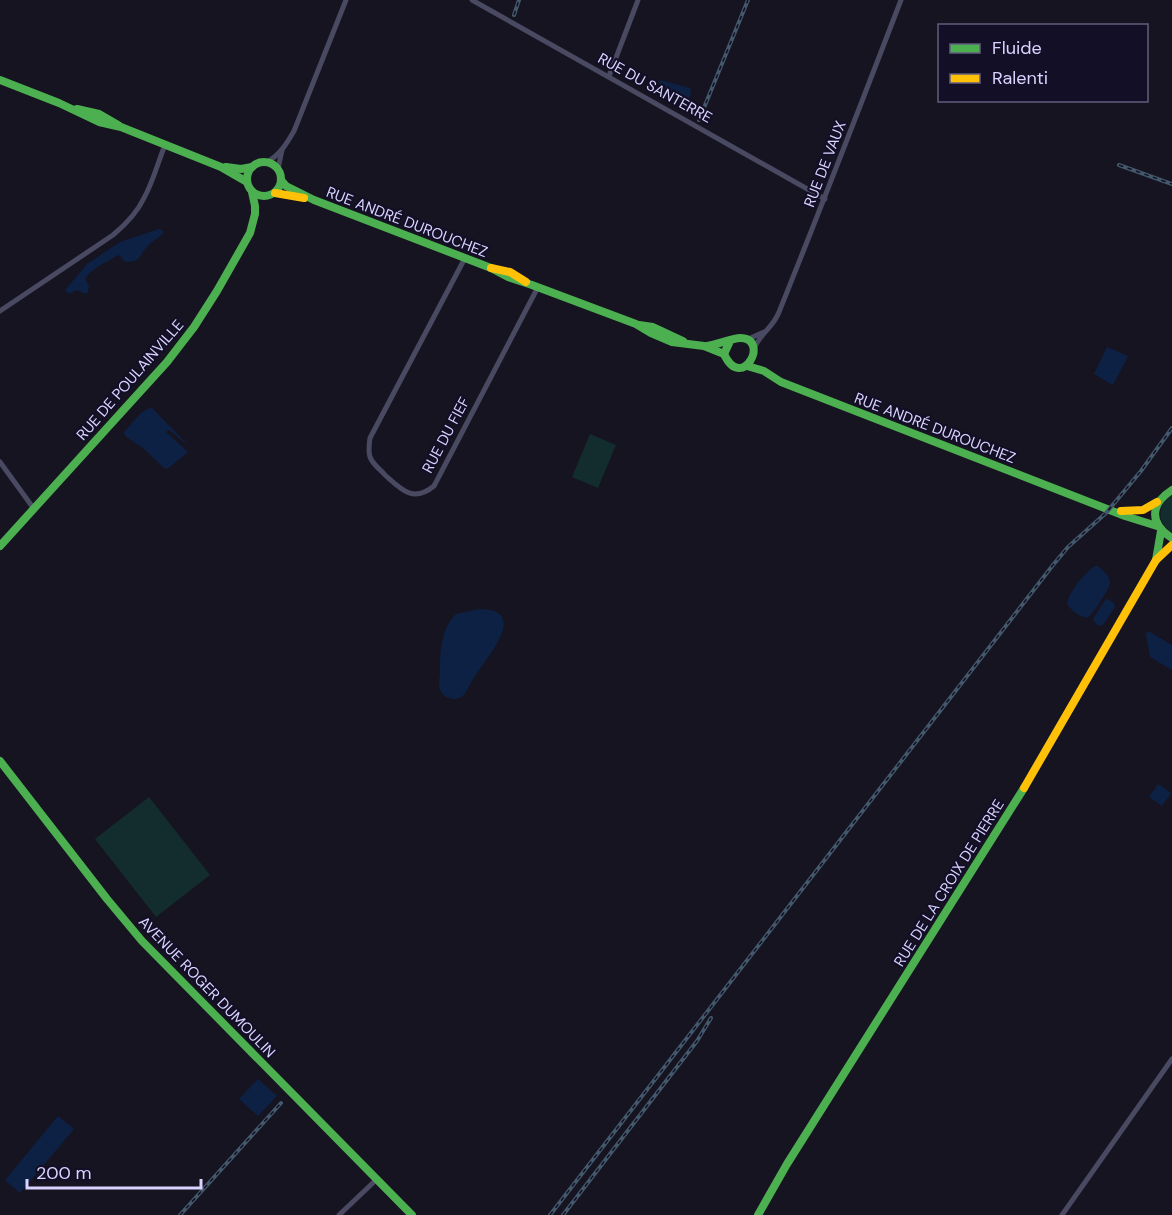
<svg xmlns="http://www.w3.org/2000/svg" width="1172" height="1215" font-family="'DM Sans',sans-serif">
  <rect width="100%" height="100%" fill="#161421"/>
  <!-- green -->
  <g fill="#132c2d">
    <path d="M590,434L616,445L598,488L572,477Z"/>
    <path d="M1172,496V532C1156,523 1157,504 1172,496Z"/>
    <path d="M149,797L210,875L156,917L95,839Z"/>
  </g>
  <!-- water -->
  <g fill="#0d2144">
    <path d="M660,80L690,88L691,94L686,104H683L659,90L658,87Z"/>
    <path d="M159,229L163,231V233C159,238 152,241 148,246C138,255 143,262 125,262L120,256L118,255C107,262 92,268 85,279L89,286L88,292L85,294L77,290L71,293L66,292V289L87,264L120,242Z"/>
    <path d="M1107,347L1128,356L1113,385L1094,374Z"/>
    <path d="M151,407L191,448L169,430L166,432L188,452L167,469L164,468L143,448L125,436L124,432L141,413Z"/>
    <path d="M1095,566H1098C1102,570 1110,576 1110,582C1110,589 1092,615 1087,618C1079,616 1069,610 1067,602C1072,589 1083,574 1095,566Z"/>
    <path d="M1108,599L1114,603L1115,607L1103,625L1099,626L1095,623L1093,619L1105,600Z"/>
    <path d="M480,609C533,610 482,662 472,681C467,689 465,699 454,699C449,698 444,697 442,693C438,688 439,680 440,675C440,654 440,629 456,614Z"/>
    <path d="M1147,632H1150L1172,645V670L1150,657L1146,635Z"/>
    <path d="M1158,784L1171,793L1162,806L1149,797Z"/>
    <path d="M258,1079L277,1096L258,1116L239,1099Z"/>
    <path d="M58,1116L74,1129L20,1193L5,1180Z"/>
  </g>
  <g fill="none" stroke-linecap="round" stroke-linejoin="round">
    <!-- street -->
    <g stroke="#4a4962" stroke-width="5">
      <path d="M472,0L825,199"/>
      <path d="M609,76L638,0"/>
      <path d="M267,162C280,155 287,143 294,131L346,0"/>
      <path d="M278,169L282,150"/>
      <path d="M465,258L370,438C369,445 368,451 370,457C373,465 380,469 385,475C402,490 413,503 434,486L538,287"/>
      <path d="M0,311L113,235C125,225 137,213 144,198C153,182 158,162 165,145"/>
      <path d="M746,340L764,332"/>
      <path d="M754,349C760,333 773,328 779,312C821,208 861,104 901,0"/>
      <path d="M0,462L34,509"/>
      <path d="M339,1215L377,1179"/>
      <path d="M1062,1215L1172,1059"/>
    </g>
    <!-- fast -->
    <g stroke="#4caf50" stroke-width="8">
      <path d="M0,80L59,103L99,122L121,127L221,167L247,182"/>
      <path d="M77,109L99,114L118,125"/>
      <circle cx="264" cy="179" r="17"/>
      <path d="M226,167L241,169L252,167"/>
      <path d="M281,180L286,186L314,200L491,268L508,277L532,285L636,324L651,333L672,342L704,346L724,354"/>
      <path d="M639,325L653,327L683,341"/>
      <path d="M707,346C716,345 733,338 740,338C771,338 742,393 724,354L730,341"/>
      <path d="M747,366L764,371L781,382L1125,516L1157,526"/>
      <path d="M1172,490C1150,504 1149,524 1172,538"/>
      <path d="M0,546L167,362L194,327L217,291L250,233L255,214V206L252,192"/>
      <path d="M1156,560L1161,531"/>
      <path d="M0,761L107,899L142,941L412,1215"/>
      <path d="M758,1215L787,1164L1024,788"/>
    </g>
    <!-- slow -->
    <g stroke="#ffc107" stroke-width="8">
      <path d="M275,193L304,198"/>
      <path d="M491,268L510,272L526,282"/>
      <path d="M1121,511L1143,510L1157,502"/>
      <path d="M1024,788L1156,560L1172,545"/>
    </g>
    <!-- rail casing -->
    <g stroke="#43596b" stroke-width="4">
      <g id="rail">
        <path d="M514,15L519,0"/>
        <path d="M699,120L748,0"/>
        <path d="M1119,165L1172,184"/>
        <path d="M180,1215L281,1103"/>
        <path d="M550,1215L1053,565L1068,547L1106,513L1141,471L1172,428"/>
        <path d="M563,1215L697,1041L711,1018"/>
      </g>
    </g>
    <!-- rail -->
    <use href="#rail" stroke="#130f26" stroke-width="1.5" stroke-dasharray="4.5" stroke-linecap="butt"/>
  </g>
  <g text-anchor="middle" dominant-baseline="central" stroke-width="4.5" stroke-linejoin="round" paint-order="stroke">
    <!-- street labels -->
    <g font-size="15" fill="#d9d4ff" stroke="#130f26">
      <text transform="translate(655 88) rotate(29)">RUE DU SANTERRE</text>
      <text transform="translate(825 164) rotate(-69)">RUE DE VAUX</text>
      <text transform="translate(407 222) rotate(21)">RUE ANDRÉ DUROUCHEZ</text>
      <text transform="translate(130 380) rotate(-49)">RUE DE POULAINVILLE</text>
      <text transform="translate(935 428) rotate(21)">RUE ANDRÉ DUROUCHEZ</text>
      <text transform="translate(446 435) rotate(-62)">RUE DU FIEF</text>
      <text transform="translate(949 883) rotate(-58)">RUE DE LA CROIX DE PIERRE</text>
      <text transform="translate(207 987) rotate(46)">AVENUE ROGER DUMOULIN</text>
    </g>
  </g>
  <!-- legend -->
  <rect x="938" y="24" width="210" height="78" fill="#130f26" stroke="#625e7d" stroke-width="1.5"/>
  <rect x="950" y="44" width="30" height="9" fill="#4caf50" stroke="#625e7d" stroke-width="1.5"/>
  <text x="992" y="54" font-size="18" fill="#d9d4ff">Fluide</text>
  <rect x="950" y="74" width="30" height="9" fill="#ffc107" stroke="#625e7d" stroke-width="1.5"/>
  <text x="992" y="84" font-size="18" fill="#d9d4ff">Ralenti</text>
  <!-- scale -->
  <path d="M27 1179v9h174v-9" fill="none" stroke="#d9d4ff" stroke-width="3"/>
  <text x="36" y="1179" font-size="18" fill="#d9d4ff" stroke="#130f26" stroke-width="4.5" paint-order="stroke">200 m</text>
</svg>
